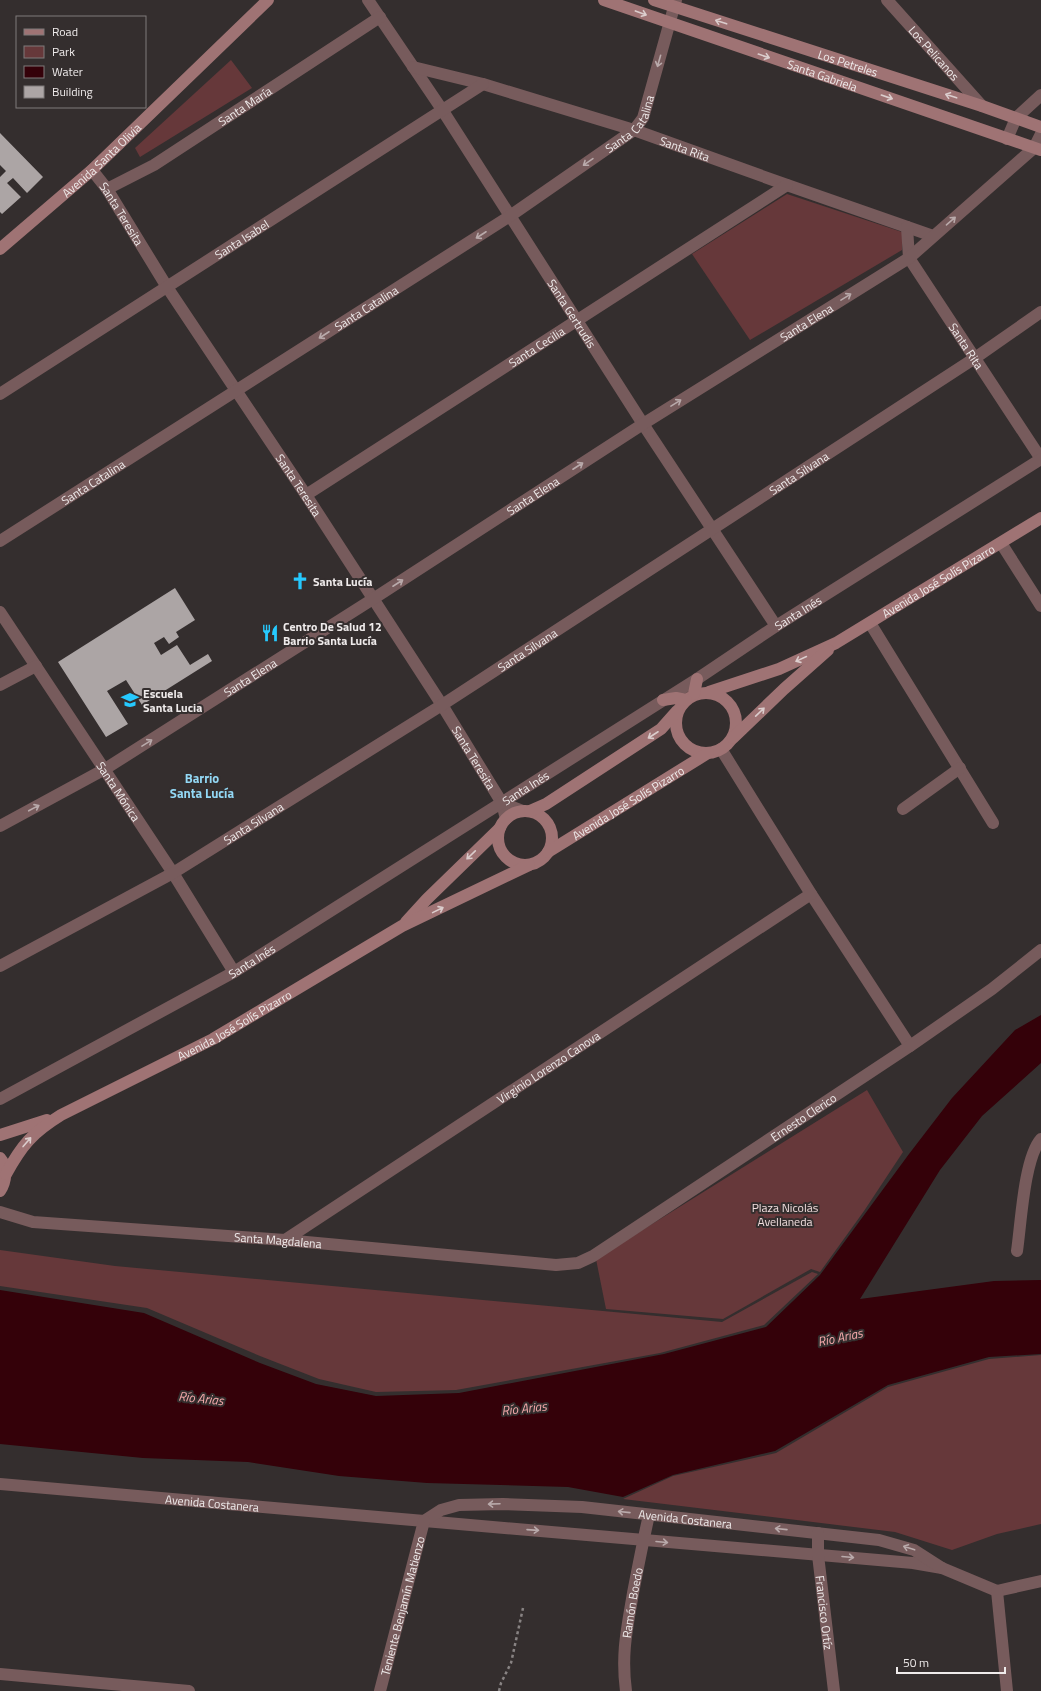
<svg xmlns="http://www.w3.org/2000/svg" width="1041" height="1691" font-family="'Titillium Web',sans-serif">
  <rect width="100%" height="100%" fill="#342e2e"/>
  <!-- green -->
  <g fill="#66383a">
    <path d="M231,60L252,88L140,157L135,148Z"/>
    <path d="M787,194L902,232V250L750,340L692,254Z"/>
    <path d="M867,1090L903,1152L864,1211L820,1272L811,1269L723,1319L606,1309L596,1259Z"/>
    <path d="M0,1250L115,1266L722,1322L812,1272L818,1274L764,1325L660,1353L456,1390L376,1392L319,1379L260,1356L147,1308L0,1286Z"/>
    <path d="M1041,1355V1524L997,1534L952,1550L895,1532L623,1499L673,1476L776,1453L888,1387L989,1359Z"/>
  </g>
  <!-- water -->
  <path fill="#340109" d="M1041,1015V1063L982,1116L940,1170L860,1299L994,1281L1041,1280V1354L989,1357L888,1385L775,1451L673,1475L623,1497L568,1487L427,1483L339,1476L248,1462L143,1458L0,1444V1290L144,1313L260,1363L316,1384L376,1396L459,1393L664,1354L766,1327L820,1275L909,1154L952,1098L1015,1030Z"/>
  <!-- building -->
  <g fill="#aca5a5">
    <path d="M0,133L43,177L27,193L13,178L7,183L21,197L2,214L0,212V177L6,171L0,165Z"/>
    <path d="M175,588L195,620L176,632L179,637L169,644L164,637L154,643L161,655L177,645L190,665L208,654L212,661L142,705L126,680L107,691L128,724L106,737L58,662Z"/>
  </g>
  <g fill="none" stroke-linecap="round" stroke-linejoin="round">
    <!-- path -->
    <path stroke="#888383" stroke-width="2.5" stroke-dasharray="3 3" stroke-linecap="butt" d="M499,1691L501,1683L511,1663L523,1608"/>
    <!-- street -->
    <g stroke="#775b5c" stroke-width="12">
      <path id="s1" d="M368,0L443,111L643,424L776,626"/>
      <path id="s2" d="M887,0L982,106"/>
      <path id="s3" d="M413,67L483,84L634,130L787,185L933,236"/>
      <path d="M1007,139L1016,118L1041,95"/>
      <path id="s4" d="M92,170L107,189L167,287L306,495L442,705L502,803L506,819"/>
      <path id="s5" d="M107,189L154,165L380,17"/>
      <path id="s6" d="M907,227L909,258L1041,459"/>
      <path id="s7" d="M0,394L483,84"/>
      <path id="s8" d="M306,495L787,185"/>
      <path id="s9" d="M0,541L510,216L634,130L643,118L676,0"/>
      <path d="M1001,543L1041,606"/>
      <path id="s10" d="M0,612L173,873L234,972"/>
      <path d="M870,623L993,823"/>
      <path d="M0,685L36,666"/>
      <path d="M721,749L811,894L910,1046"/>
      <path d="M502,803L523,811"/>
      <path d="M903,809L960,768"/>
      <path id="s11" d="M0,826L105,769L373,599L643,424L909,258L1034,148L1041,134"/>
      <path id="s12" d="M0,966L173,873L442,705L975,358L1041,312"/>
      <path id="s13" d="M0,1099L234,972L697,679L776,626L1041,459"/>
      <path id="s14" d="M0,1212L33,1222L285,1240L556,1265L578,1263L593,1256L910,1046L992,989L1041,950"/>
      <path id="s15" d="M285,1240L811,894"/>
      <path d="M1017,1251C1021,1224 1024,1158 1041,1139"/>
      <path id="s16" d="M0,1484C304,1511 609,1537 913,1563L942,1568"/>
      <path id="s17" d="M424,1521L441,1510L459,1505L503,1504L582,1507L879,1540L914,1550L942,1568L997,1591L1041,1581"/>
      <path id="s18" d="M818,1533V1555L834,1691"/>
      <path d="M997,1591L1007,1691"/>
      <path d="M0,1674L189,1691"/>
      <path id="s19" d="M380,1691L424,1521"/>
      <path id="s20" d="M626,1691C621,1654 627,1629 633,1593C638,1567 643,1541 649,1515"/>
    </g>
    <!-- secondary -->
    <g stroke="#9f7374" stroke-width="12">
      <path id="s21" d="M604,0L1041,150"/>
      <path id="s22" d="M654,0L982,106L1041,127"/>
      <path id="s23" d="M0,249L92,170L268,0"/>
      <path id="s24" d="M709,692L779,669L836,643L1041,518"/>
      <circle cx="706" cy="723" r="30"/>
      <path d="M694,694L697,679"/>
      <path d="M663,700L676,698L686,700"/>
      <path d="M733,738L784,689L828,650"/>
      <circle cx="525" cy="838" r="27"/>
      <path d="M530,811L546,804L661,729L677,711"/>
      <path id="s25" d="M548,852L708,753"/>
      <path d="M406,922L427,899L500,828"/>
      <path d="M0,1135L47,1120"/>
      <path d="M0,1158C8,1167 6,1182 0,1191"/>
      <path id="s26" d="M6,1174C22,1145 32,1133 61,1115L213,1039L402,926L529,865"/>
    </g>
  </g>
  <!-- one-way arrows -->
  <defs><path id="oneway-shaft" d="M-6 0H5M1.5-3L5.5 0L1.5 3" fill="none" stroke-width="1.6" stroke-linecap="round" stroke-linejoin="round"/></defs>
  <g stroke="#dbcdcd">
    <use href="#oneway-shaft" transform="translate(641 13) rotate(20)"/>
    <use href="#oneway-shaft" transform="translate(721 22) rotate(-162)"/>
    <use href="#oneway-shaft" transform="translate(764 56) rotate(19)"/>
    <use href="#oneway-shaft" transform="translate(951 96) rotate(-162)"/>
    <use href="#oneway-shaft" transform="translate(887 97) rotate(19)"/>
    <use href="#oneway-shaft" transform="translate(801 659) rotate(155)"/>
    <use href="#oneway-shaft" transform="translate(760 712) rotate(-44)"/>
    <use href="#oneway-shaft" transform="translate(653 735) rotate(147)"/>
    <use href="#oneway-shaft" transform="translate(471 855) rotate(136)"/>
    <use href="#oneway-shaft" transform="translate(438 910) rotate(-26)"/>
    <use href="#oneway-shaft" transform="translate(27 1142) rotate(-49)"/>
  </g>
  <g stroke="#b9aaab">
    <use href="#oneway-shaft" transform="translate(659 61) rotate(106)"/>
    <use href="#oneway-shaft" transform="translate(588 162) rotate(145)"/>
    <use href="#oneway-shaft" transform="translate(951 221) rotate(-41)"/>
    <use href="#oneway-shaft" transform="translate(481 235) rotate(147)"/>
    <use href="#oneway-shaft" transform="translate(846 297) rotate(-32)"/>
    <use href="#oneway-shaft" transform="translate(324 335) rotate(147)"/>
    <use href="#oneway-shaft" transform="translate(676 403) rotate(-32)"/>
    <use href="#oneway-shaft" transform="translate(578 466) rotate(-33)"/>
    <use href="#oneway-shaft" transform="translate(398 583) rotate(-33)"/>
    <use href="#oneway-shaft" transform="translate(147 743) rotate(-32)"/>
    <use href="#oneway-shaft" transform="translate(34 808) rotate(-28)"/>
    <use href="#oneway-shaft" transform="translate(494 1504) rotate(178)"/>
    <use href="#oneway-shaft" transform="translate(624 1512) rotate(-174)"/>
    <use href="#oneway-shaft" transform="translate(781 1529) rotate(-174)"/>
    <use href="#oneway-shaft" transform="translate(533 1530) rotate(4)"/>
    <use href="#oneway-shaft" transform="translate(662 1542) rotate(5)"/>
    <use href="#oneway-shaft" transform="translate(909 1548) rotate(-162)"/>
    <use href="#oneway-shaft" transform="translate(848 1557) rotate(5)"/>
  </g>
  <!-- icons -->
  <defs>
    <g id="church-bare" transform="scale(1.38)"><path d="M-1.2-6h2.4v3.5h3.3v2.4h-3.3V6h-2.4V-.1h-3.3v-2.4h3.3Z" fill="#26c9fe" stroke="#342e2e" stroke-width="2.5" paint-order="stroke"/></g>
    <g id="restaurant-bare" transform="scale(1.38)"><path d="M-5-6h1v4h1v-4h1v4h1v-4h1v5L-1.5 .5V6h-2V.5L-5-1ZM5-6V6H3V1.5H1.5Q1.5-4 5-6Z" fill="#26c9fe" stroke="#342e2e" stroke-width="2.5" paint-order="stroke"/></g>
    <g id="school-bare" transform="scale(1.38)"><path d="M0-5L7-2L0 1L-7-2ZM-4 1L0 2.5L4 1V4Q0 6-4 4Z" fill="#26c9fe" stroke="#342e2e" stroke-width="2.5" paint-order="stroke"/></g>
  </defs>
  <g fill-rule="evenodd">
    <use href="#church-bare" x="300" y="581"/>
    <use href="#restaurant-bare" x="270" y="633"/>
    <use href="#school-bare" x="130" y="700"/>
  </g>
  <g text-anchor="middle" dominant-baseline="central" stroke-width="4" stroke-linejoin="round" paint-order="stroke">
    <!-- street labels -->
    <g font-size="12" fill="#efebeb" stroke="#342e2e">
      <text stroke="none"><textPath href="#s2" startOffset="71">Los Pelicanos</textPath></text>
      <text stroke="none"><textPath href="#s22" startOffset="204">Los Petreles</textPath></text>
      <text stroke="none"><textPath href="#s21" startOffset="231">Santa Gabriela</textPath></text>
      <text stroke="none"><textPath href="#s5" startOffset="161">Santa María</textPath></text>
      <text stroke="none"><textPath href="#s9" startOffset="758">Santa Catalina</textPath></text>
      <text stroke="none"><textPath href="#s3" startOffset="284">Santa Rita</textPath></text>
      <text stroke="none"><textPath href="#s23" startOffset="135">Avenida Santa Olivia</textPath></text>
      <text stroke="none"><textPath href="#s4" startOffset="53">Santa Teresita</textPath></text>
      <text stroke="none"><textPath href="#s7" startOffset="287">Santa Isabel</textPath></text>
      <text stroke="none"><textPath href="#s9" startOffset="434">Santa Catalina</textPath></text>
      <text stroke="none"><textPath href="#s1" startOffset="374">Santa Gertrudis</textPath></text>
      <text stroke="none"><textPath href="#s11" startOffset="951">Santa Elena</textPath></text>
      <text stroke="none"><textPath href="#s6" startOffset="136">Santa Rita</textPath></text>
      <text stroke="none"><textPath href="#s8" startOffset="274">Santa Cecilia</textPath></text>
      <text stroke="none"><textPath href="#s12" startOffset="939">Santa Silvana</textPath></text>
      <text stroke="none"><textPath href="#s9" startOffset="110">Santa Catalina</textPath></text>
      <text stroke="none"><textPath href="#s4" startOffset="377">Santa Teresita</textPath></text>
      <text stroke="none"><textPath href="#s11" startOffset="627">Santa Elena</textPath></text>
      <text stroke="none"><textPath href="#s24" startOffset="256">Avenida José Solís Pizarro</textPath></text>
      <text stroke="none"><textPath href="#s13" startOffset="935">Santa Inés</textPath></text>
      <text stroke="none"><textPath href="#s12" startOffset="615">Santa Silvana</textPath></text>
      <text stroke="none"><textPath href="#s11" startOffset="291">Santa Elena</textPath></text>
      <text stroke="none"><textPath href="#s4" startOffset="701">Santa Teresita</textPath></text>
      <text stroke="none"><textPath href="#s13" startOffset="611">Santa Inés</textPath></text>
      <text stroke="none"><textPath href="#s10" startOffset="215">Santa Mónica</textPath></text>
      <text stroke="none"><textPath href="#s25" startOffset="94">Avenida José Solís Pizarro</textPath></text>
      <text stroke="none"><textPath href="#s12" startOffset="291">Santa Silvana</textPath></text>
      <text stroke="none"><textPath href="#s13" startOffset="287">Santa Inés</textPath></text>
      <text stroke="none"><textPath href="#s26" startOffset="277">Avenida José Solís Pizarro</textPath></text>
      <text stroke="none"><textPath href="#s15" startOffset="315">Virginio Lorenzo Canova</textPath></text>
      <text stroke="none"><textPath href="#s14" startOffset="850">Ernesto Clerico</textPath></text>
      <text stroke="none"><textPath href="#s14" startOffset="280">Santa Magdalena</textPath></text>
      <text stroke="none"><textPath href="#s16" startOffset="213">Avenida Costanera</textPath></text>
      <text stroke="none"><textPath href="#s17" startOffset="266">Avenida Costanera</textPath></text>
      <text stroke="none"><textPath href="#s20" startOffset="89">Ramón Boedo</textPath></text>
      <text stroke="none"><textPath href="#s19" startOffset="88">Teniente Benjamín Matienzo</textPath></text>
      <text stroke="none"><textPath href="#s18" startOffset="80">Francisco Ortíz</textPath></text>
    </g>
    <!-- poi labels -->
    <g font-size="12" font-weight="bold" fill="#efebeb" stroke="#342e2e" text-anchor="start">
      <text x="313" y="581">Santa Lucía</text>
      <text x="283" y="626">Centro De Salud 12<tspan x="283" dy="14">Barrio Santa Lucía</tspan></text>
      <text x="143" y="693">Escuela<tspan x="143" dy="14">Santa Lucia</tspan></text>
    </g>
    <!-- park labels -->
    <g font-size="12" fill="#f2dede" stroke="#342e2e">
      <text x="785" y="1207">Plaza Nicolás<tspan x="785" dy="14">Avellaneda</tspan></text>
    </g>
    <!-- neighbourhood labels -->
    <g font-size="13" font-weight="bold" fill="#93d8f5" stroke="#342e2e">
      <text x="202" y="778">Barrio<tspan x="202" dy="15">Santa Lucía</tspan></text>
    </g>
    <!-- water labels -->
    <g font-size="13" font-style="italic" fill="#f4a9ab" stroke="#342e2e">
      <text transform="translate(840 1337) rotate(-12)">Río Arias</text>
      <text transform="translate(201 1398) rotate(6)">Río Arias</text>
      <text transform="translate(524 1408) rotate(-6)">Río Arias</text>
    </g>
  </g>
  <!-- legend -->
  <rect x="16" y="16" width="130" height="92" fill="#342e2e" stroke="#7f7a7a"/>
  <rect x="24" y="29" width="20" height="6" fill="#9f7374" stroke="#7f7a7a"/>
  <text x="52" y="36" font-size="12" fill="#efebeb">Road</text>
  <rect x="24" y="46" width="20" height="12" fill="#66383a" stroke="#7f7a7a"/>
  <text x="52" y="56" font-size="12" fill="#efebeb">Park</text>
  <rect x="24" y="66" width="20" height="12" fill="#340109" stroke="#7f7a7a"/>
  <text x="52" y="76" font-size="12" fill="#efebeb">Water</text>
  <rect x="24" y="86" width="20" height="12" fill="#aca5a5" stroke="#7f7a7a"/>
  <text x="52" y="96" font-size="12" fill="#efebeb">Building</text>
  <!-- scale -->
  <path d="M897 1667v6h108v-6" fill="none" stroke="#efebeb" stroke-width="2"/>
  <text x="903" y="1667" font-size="12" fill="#efebeb" stroke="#342e2e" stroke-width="3" paint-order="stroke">50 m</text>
</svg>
